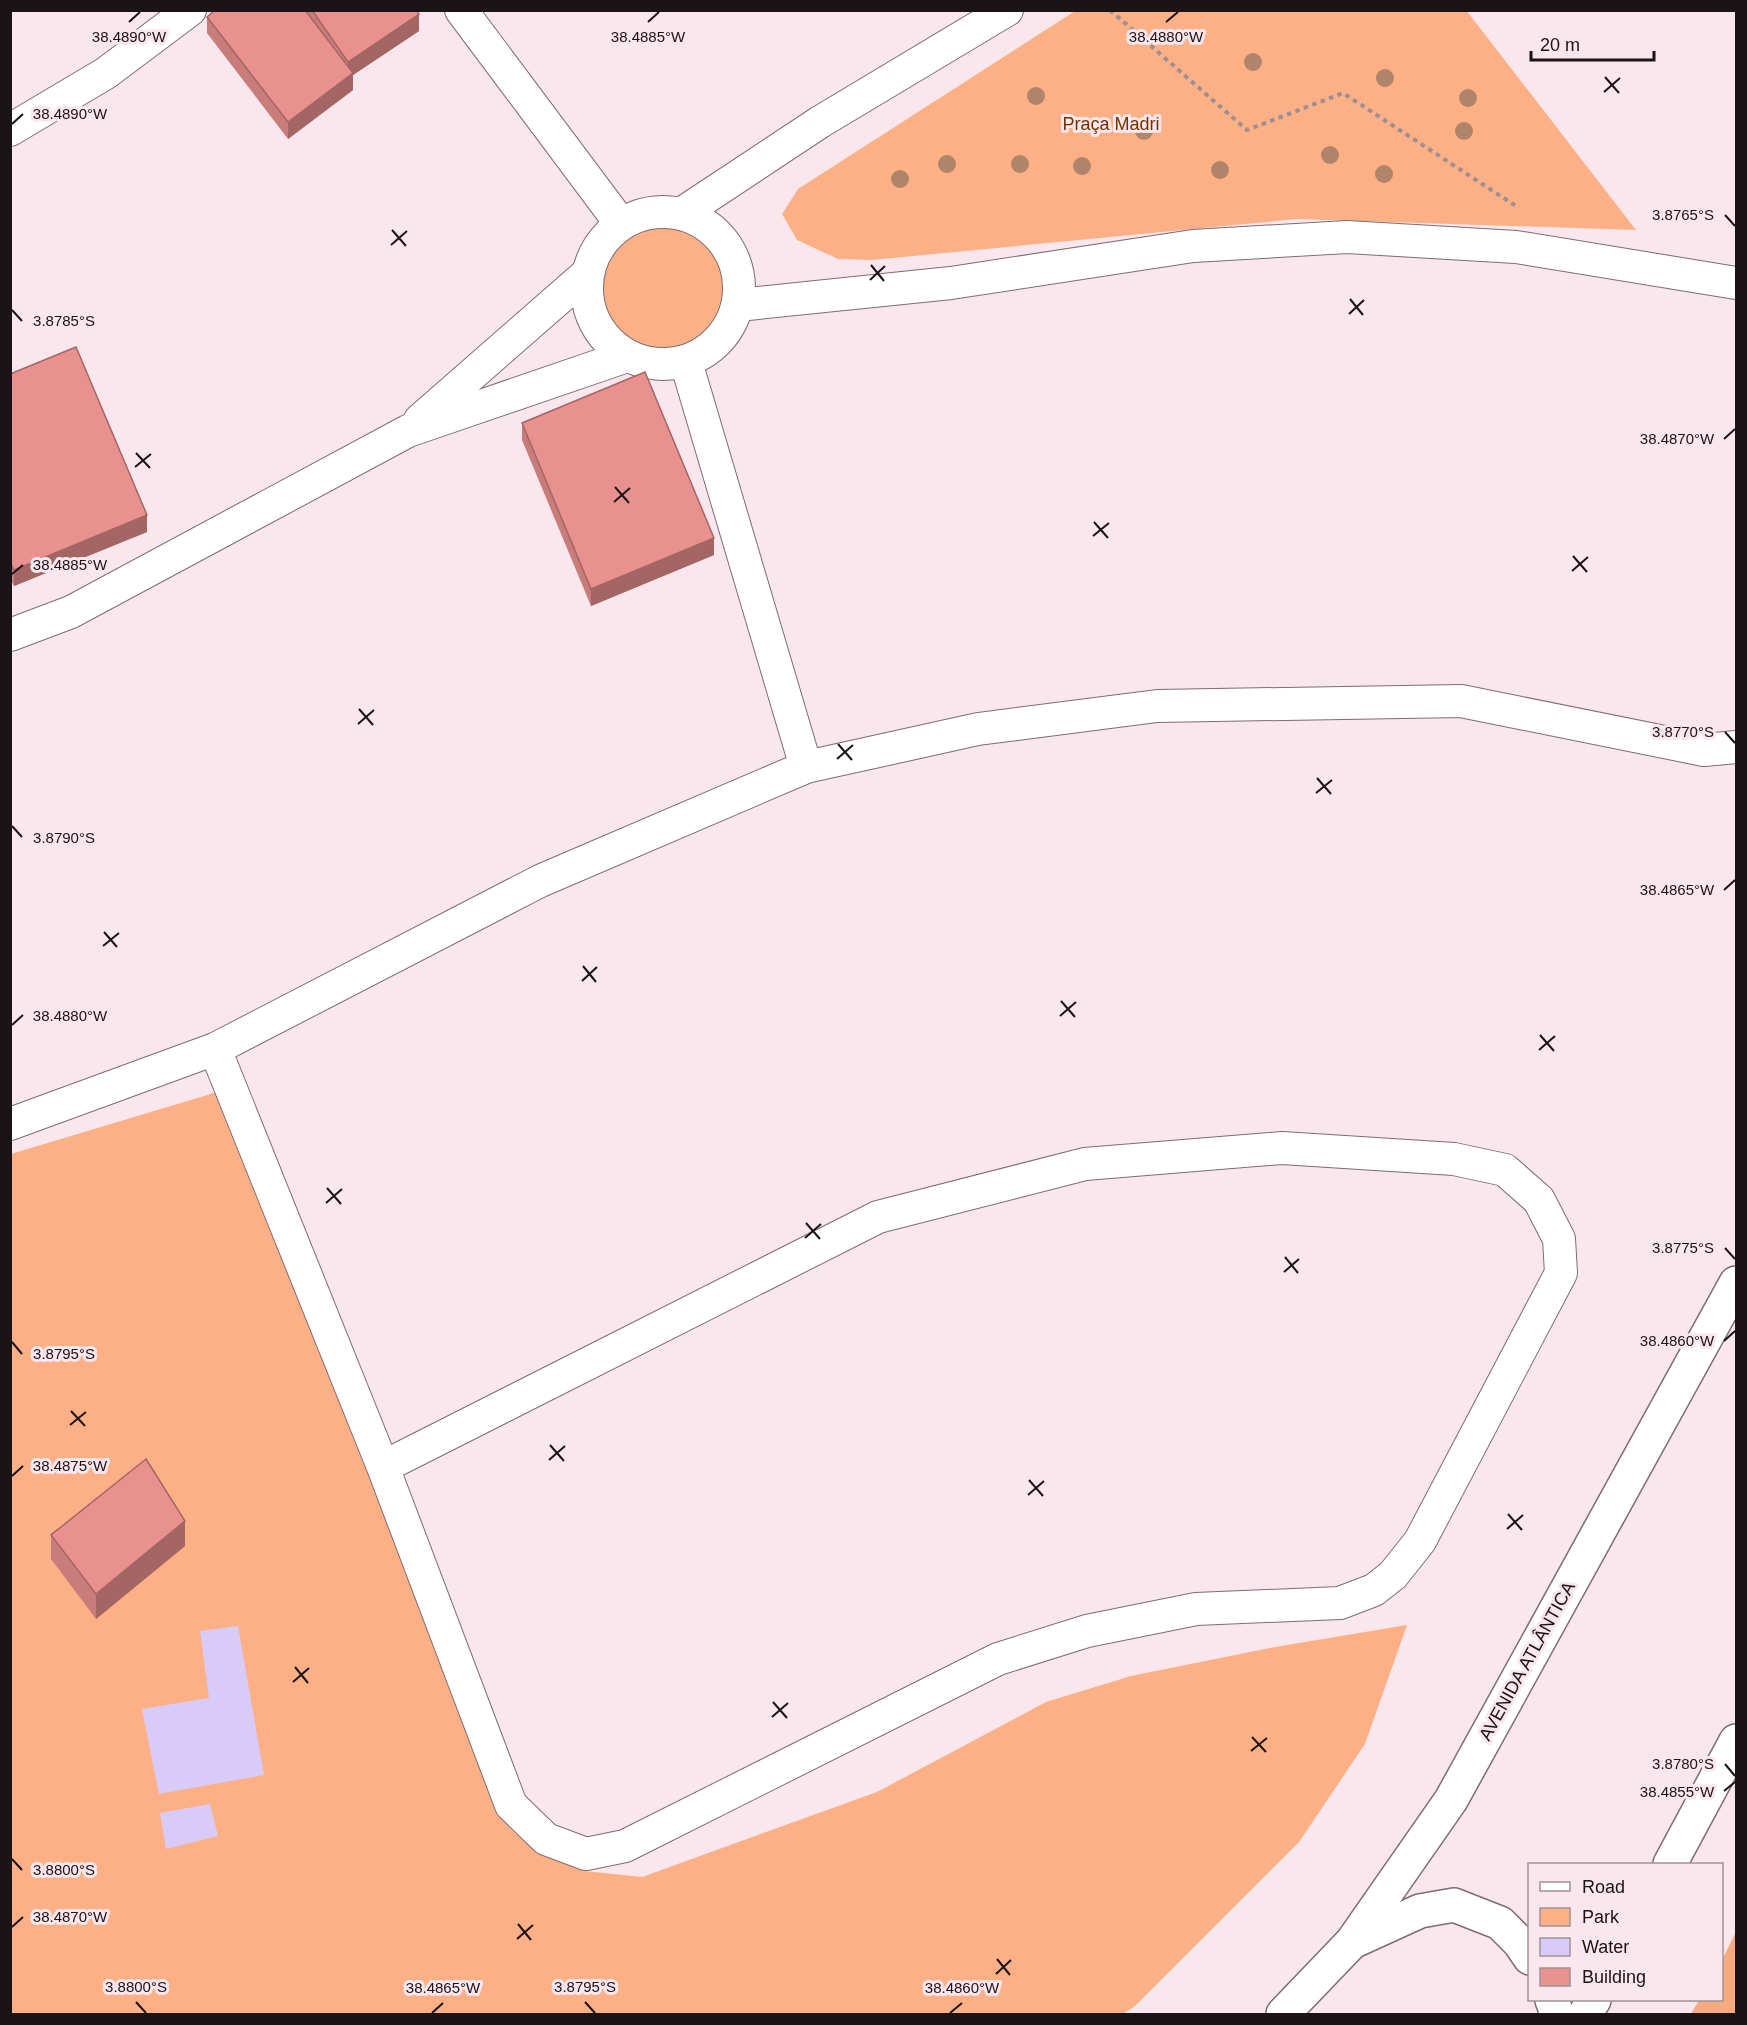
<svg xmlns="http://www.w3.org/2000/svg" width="1747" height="2025" font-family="Arial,sans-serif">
  <rect width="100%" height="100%" fill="#fae7ed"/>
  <!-- green -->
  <g fill="#fdb086">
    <path d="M1466,10L1636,230L1297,219L872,260L838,259L797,240L782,214L798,189L1075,11Z"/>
    <circle cx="665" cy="288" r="65"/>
    <path d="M224,1090L524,1836L585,1871L642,1877L877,1792L1046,1702L1131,1676L1275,1647L1407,1625L1365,1744L1299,1842L1135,2006L1123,2014H11V1154Z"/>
  </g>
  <!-- forest -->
  <path fill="#f7aa80" d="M1736,1932V2014H1691L1699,2000H1722V1960Z"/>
  <!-- water -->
  <g fill="#d9cbf8">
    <path d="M238,1626L264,1775L159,1794L142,1709L209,1698L200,1631Z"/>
    <path d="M210,1804L218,1836L166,1849L160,1813Z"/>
  </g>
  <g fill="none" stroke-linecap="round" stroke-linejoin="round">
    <!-- minor casing -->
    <g stroke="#7d6c72" stroke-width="34">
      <g id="minor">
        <path d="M461,10L621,224"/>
        <path d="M10,130L106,73L190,10"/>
        <circle cx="663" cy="288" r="76"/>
        <path d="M681,214L820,122L1007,10"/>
        <path d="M738,305L951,283L1193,246L1347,237L1516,247L1736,283"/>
        <path d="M686,362L806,767"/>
        <path d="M420,420L588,273"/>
        <path d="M10,635L71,612L408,431L627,356"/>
        <path d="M215,1049L383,1467L511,1805L546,1839L586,1854L625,1846L998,1659L1087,1631L1196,1609L1340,1603L1374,1590L1393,1575L1420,1541L1561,1273L1559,1239L1539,1200L1505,1170L1454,1159L1282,1148L1085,1164L878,1217L383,1467"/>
        <path d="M10,1124L215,1049L540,881L806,767L978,729L1157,706L1461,701L1704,750L1736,747"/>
      </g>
    </g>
    <!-- tertiary casing -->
    <g stroke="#7d6c72" stroke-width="36">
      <g id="tertiary">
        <path d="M1670,1864L1736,1741"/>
        <path d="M1352,1942L1420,1911L1454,1905L1500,1923L1519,1942L1530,1958"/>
        <path d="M1552,2000L1557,2014"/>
        <path d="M1283,2014L1352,1942L1451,1800L1736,1283"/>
        <path d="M1585,2014L1594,2000"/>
      </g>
    </g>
    <!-- path -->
    <path stroke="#9c8f93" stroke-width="4" stroke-dasharray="4.5 4.5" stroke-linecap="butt" d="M1110,10L1247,130L1343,93L1519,208"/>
    <!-- minor -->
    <use href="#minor" stroke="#fff" stroke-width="32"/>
    <!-- tertiary -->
    <use href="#tertiary" stroke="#fff" stroke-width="33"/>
  </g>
  <!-- trees -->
  <g fill="#b0836b">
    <circle cx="1253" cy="62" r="9"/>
    <circle cx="1385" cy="78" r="9"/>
    <circle cx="1036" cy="96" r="9"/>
    <circle cx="1468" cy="98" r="9"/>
    <circle cx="1144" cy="131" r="9"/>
    <circle cx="1464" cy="131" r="9"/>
    <circle cx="1330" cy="155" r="9"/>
    <circle cx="947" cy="164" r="9"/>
    <circle cx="1020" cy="164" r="9"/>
    <circle cx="1082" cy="166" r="9"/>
    <circle cx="1220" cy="170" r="9"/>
    <circle cx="1384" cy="174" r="9"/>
    <circle cx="900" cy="179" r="9"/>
  </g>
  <!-- wall -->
  <g fill="#c87d7b">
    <path d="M215,10H416L419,31L353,75V90L288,139L207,33V17Z"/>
    <path d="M10,374L147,532L14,586L10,579Z"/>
    <path d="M522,423L714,555L591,606L522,440Z"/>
    <path d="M51,1535L185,1546L96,1619L51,1559Z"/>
  </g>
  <!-- shaded-wall -->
  <g fill="#a36664">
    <path d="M419,14V31L353,75V90L288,139V122L348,77V62Z"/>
    <path d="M147,515V532L14,586V570Z"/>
    <path d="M714,538V555L591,606V589Z"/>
    <path d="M185,1521V1546L96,1619V1594Z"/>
  </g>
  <!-- building -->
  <g fill="#e9918f" stroke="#a36664" stroke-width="1.5">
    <path d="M215,10H305L353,73L288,122L207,17Z"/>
    <path d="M312,10H416L419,14L348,62Z"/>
    <path d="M76,347L147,515L14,570L10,562V374Z"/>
    <path d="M645,372L714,538L591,589L522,423Z"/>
    <path d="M146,1459L185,1521L96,1594L51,1535Z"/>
  </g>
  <!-- ticks -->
  <path fill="none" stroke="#1a1416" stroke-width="2" d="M129,22L140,12M648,22L659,12M1166,22L1178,12M1605,77L1619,93M1604,92L1620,78M12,124L23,114M1725,215L1735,226M392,230L406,246M391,245L407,231M871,265L884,281M870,280L885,266M1350,299L1363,315M12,310L22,321M1349,314L1364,300M1724,439L1735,429M136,453L150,468M135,467L151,454M615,487L629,503M614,502L630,488M1094,522L1108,538M1093,536L1109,523M1573,556L1587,572M1572,571L1588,557M12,574L23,565M359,709L373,725M358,724L374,710M1725,732L1735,743M838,744L852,760M837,759L853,745M1317,778L1331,794M1316,793L1332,780M12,826L22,837M1724,890L1735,880M104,932L117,947M103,946L119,933M583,966L596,982M582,981L597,967M1061,1001L1075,1017M1060,1016L1076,1002M12,1025L23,1015M1540,1035L1554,1051M1539,1050L1555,1036M327,1188L341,1204M326,1203L342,1189M806,1223L820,1239M805,1238L821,1224M1725,1248L1735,1259M1285,1257L1298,1273M1284,1272L1299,1259M1724,1341L1735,1331M12,1342L22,1354M71,1411L85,1426M70,1425L86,1412M550,1445L564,1461M549,1460L565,1446M12,1476L23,1466M1029,1480L1043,1496M1028,1495L1044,1481M1508,1514L1522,1530M1507,1529L1523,1515M295,1667L308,1683M293,1682L309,1668M773,1702L787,1718M772,1717L788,1703M1252,1737L1266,1752M1251,1751L1267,1738M1725,1764L1735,1776M1724,1791L1735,1782M12,1859L22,1870M518,1924L531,1940M12,1927L23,1917M517,1939L533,1925M997,1959L1010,1975M996,1974L1011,1960M136,2002L146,2013M585,2002L595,2013M432,2013L443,2003M950,2013L962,2003"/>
  <g text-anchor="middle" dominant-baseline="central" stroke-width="6" stroke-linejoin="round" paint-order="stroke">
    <!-- park labels -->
    <g font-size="18" fill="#743100" stroke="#fae7ed">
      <text x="1111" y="124">Praça Madri</text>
    </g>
    <!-- street labels -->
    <g font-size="18" fill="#1a1416" stroke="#fae7ed">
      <text transform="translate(1527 1661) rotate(-61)">AVENIDA ATLÂNTICA</text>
    </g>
  </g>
  <g font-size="15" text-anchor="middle" fill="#1a1416" stroke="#fae7ed" stroke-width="6" stroke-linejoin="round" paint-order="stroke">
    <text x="129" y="42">38.4890°W</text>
    <text x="648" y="42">38.4885°W</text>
    <text x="1166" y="42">38.4880°W</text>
    <text x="70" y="119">38.4890°W</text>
    <text x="1683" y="220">3.8765°S</text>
    <text x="64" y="326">3.8785°S</text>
    <text x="1677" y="444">38.4870°W</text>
    <text x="70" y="570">38.4885°W</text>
    <text x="1683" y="737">3.8770°S</text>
    <text x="64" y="843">3.8790°S</text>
    <text x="1677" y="895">38.4865°W</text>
    <text x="70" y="1021">38.4880°W</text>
    <text x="1683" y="1253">3.8775°S</text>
    <text x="1677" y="1346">38.4860°W</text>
    <text x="64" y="1359">3.8795°S</text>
    <text x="70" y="1471">38.4875°W</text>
    <text x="1683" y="1769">3.8780°S</text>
    <text x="1677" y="1797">38.4855°W</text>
    <text x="64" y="1875">3.8800°S</text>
    <text x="70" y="1922">38.4870°W</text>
    <text x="136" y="1992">3.8800°S</text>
    <text x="585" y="1992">3.8795°S</text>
    <text x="443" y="1993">38.4865°W</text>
    <text x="962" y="1993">38.4860°W</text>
  </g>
  <!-- border -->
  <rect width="1747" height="2025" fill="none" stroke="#1a1416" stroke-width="24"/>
  <!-- legend -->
  <rect x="1528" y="1863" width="195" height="138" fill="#fae7ed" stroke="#a09397" stroke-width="1.5"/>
  <rect x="1540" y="1882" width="30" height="9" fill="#ffffff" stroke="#a09397" stroke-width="1.5"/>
  <text x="1582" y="1893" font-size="18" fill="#1a1416">Road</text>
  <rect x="1540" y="1908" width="30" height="18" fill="#fdb086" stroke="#a09397" stroke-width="1.5"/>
  <text x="1582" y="1923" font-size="18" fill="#1a1416">Park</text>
  <rect x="1540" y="1938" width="30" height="18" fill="#d9cbf8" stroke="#a09397" stroke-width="1.5"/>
  <text x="1582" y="1953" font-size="18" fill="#1a1416">Water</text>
  <rect x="1540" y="1968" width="30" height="18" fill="#e9918f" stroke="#a09397" stroke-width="1.5"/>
  <text x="1582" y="1983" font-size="18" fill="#1a1416">Building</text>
  <!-- scale -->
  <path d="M1531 51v9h123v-9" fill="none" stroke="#1a1416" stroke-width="3"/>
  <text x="1540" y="51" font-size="18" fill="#1a1416" stroke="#fae7ed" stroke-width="4.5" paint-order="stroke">20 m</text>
</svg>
